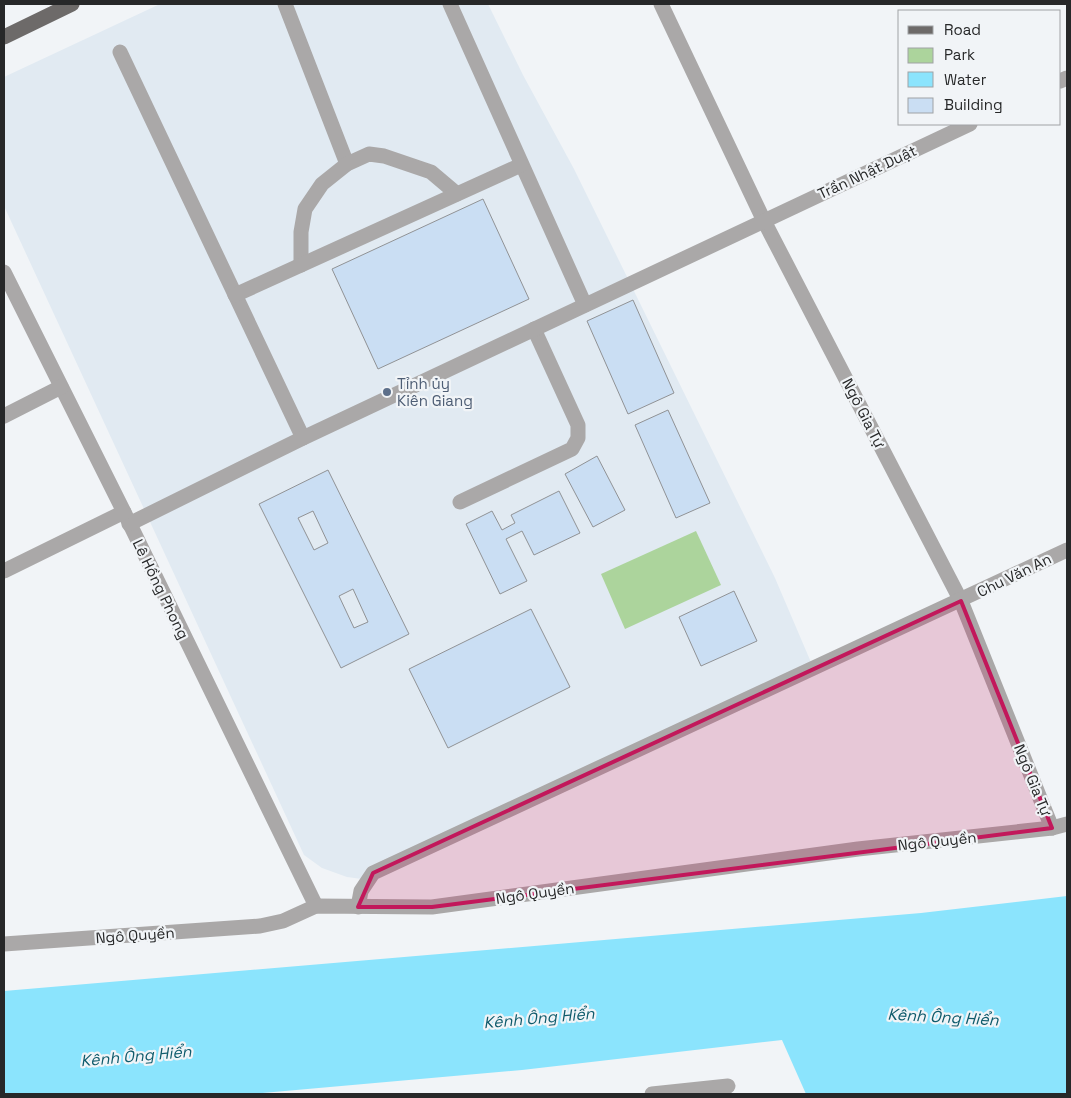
<svg xmlns="http://www.w3.org/2000/svg" width="1071" height="1098" font-family="'Space Grotesk',sans-serif">
  <rect width="100%" height="100%" fill="#f1f4f7"/>
  <!-- built -->
  <path fill="#e1eaf2" d="M160,4H488L523,75L574,169L775,578L816,674L369,880L347,877L322,868L304,855L4,206V77Z"/>
  <!-- green -->
  <path fill="#acd49c" d="M696,531L721,585L625,629L601,574Z"/>
  <!-- water -->
  <path fill="#8be4fd" d="M1067,896V1094H806L782,1040L522,1070L251,1094H4V991L921,913Z"/>
  <!-- building -->
  <g fill="#cadef3" stroke="#909295" fill-rule="evenodd">
    <path d="M483,199L529,299L378,369L332,269Z"/>
    <path d="M633,300L674,393L628,414L587,321Z"/>
    <path d="M668,410L710,503L676,518L635,425Z"/>
    <path d="M597,456L625,510L593,527L565,474Z"/>
    <path d="M328,470L409,634L341,668L259,504ZM313,511L328,543L314,550L298,518ZM353,589L368,622L354,628L339,596Z"/>
    <path d="M559,491L580,533L534,555L522,531L506,539L527,581L500,594L466,524L492,511L502,530L515,523L511,515Z"/>
    <path d="M734,591L757,641L701,666L679,617Z"/>
    <path d="M531,609L570,687L448,748L409,669Z"/>
  </g>
  <g fill="none" stroke-linecap="round" stroke-linejoin="round">
    <!-- minor -->
    <g stroke="#aaa8a8" stroke-width="15">
      <path d="M285,4L347,164"/>
      <path d="M450,4L585,305"/>
      <path d="M661,4L764,221L961,601L1052,828"/>
      <path d="M120,52L303,438"/>
      <path d="M1060,81L1067,78"/>
      <path d="M301,265V232L305,209L322,184L347,164L369,154L384,156L431,172L457,194"/>
      <path d="M4,272L124,512L316,906"/>
      <path d="M235,295L521,165"/>
      <path d="M4,416L61,387"/>
      <path d="M460,502L572,449L578,438V425L534,329"/>
      <path d="M129,524L303,438L970,124"/>
      <path d="M4,571L124,512"/>
      <path d="M358,907L361,891L373,873L1067,550"/>
      <path d="M4,944L260,926L283,921L316,906L432,907L858,849L1052,828L1067,824"/>
      <path d="M652,1094L728,1086"/>
    </g>
    <!-- major -->
    <path stroke="#6d6a69" stroke-width="15" d="M4,37L72,4"/>
  </g>
  <!-- marked area -->
  <path fill="#c2185b" fill-opacity="0.2" stroke="#c2185b" stroke-width="4" stroke-linejoin="round" d="M961,601L1052,828L432,907H358L373,873Z"/>
  <!-- markers -->
  <circle fill="#5c6f8a" stroke="#f1f4f7" stroke-width="2" cx="387" cy="392" r="5"/>
  <g text-anchor="middle" dominant-baseline="central" stroke-width="4.5" stroke-linejoin="round" paint-order="stroke">
    <!-- street labels -->
    <g font-size="15" fill="#272829" stroke="#f1f4f7">
      <text transform="translate(867 172) rotate(-25)">Trần Nhật Duật</text>
      <text transform="translate(864 413) rotate(63)">Ngô Gia Tự</text>
      <text transform="translate(1014 575) rotate(-26)">Chu Văn An</text>
      <text transform="translate(161 589) rotate(64)">Lê Hồng Phong</text>
      <text transform="translate(1033 780) rotate(68)">Ngô Gia Tự</text>
      <text transform="translate(937 841) rotate(-6)">Ngô Quyền</text>
      <text transform="translate(535 893) rotate(-8)">Ngô Quyền</text>
      <text transform="translate(135 935) rotate(-4)">Ngô Quyền</text>
    </g>
    <!-- service labels -->
    <g font-size="15" fill="#4e5e75" stroke="#f1f4f7" text-anchor="start">
      <text x="397" y="383">Tỉnh ủy<tspan x="397" dy="17">Kiên Giang</tspan></text>
    </g>
    <!-- water labels -->
    <g font-size="16" font-style="italic" fill="#0f5b6c" stroke="#f1f4f7">
      <text transform="translate(943 1017) rotate(3)">Kênh Ông Hiển</text>
      <text transform="translate(539 1018) rotate(-5)">Kênh Ông Hiển</text>
      <text transform="translate(136 1056) rotate(-5)">Kênh Ông Hiển</text>
    </g>
  </g>
  <!-- border -->
  <rect width="1071" height="1098" fill="none" stroke="#272829" stroke-width="10"/>
  <!-- legend -->
  <rect x="898" y="10" width="162" height="115" fill="#f1f4f7" stroke="#a0a2a5"/>
  <rect x="908" y="26" width="25" height="8" fill="#6d6a69" stroke="#a0a2a5"/>
  <text x="944" y="35" font-size="15" fill="#272829">Road</text>
  <rect x="908" y="48" width="25" height="15" fill="#acd49c" stroke="#a0a2a5"/>
  <text x="944" y="60" font-size="15" fill="#272829">Park</text>
  <rect x="908" y="72" width="25" height="15" fill="#8be4fd" stroke="#a0a2a5"/>
  <text x="944" y="85" font-size="15" fill="#272829">Water</text>
  <rect x="908" y="98" width="25" height="15" fill="#cadef3" stroke="#a0a2a5"/>
  <text x="944" y="110" font-size="15" fill="#272829">Building</text>
</svg>
